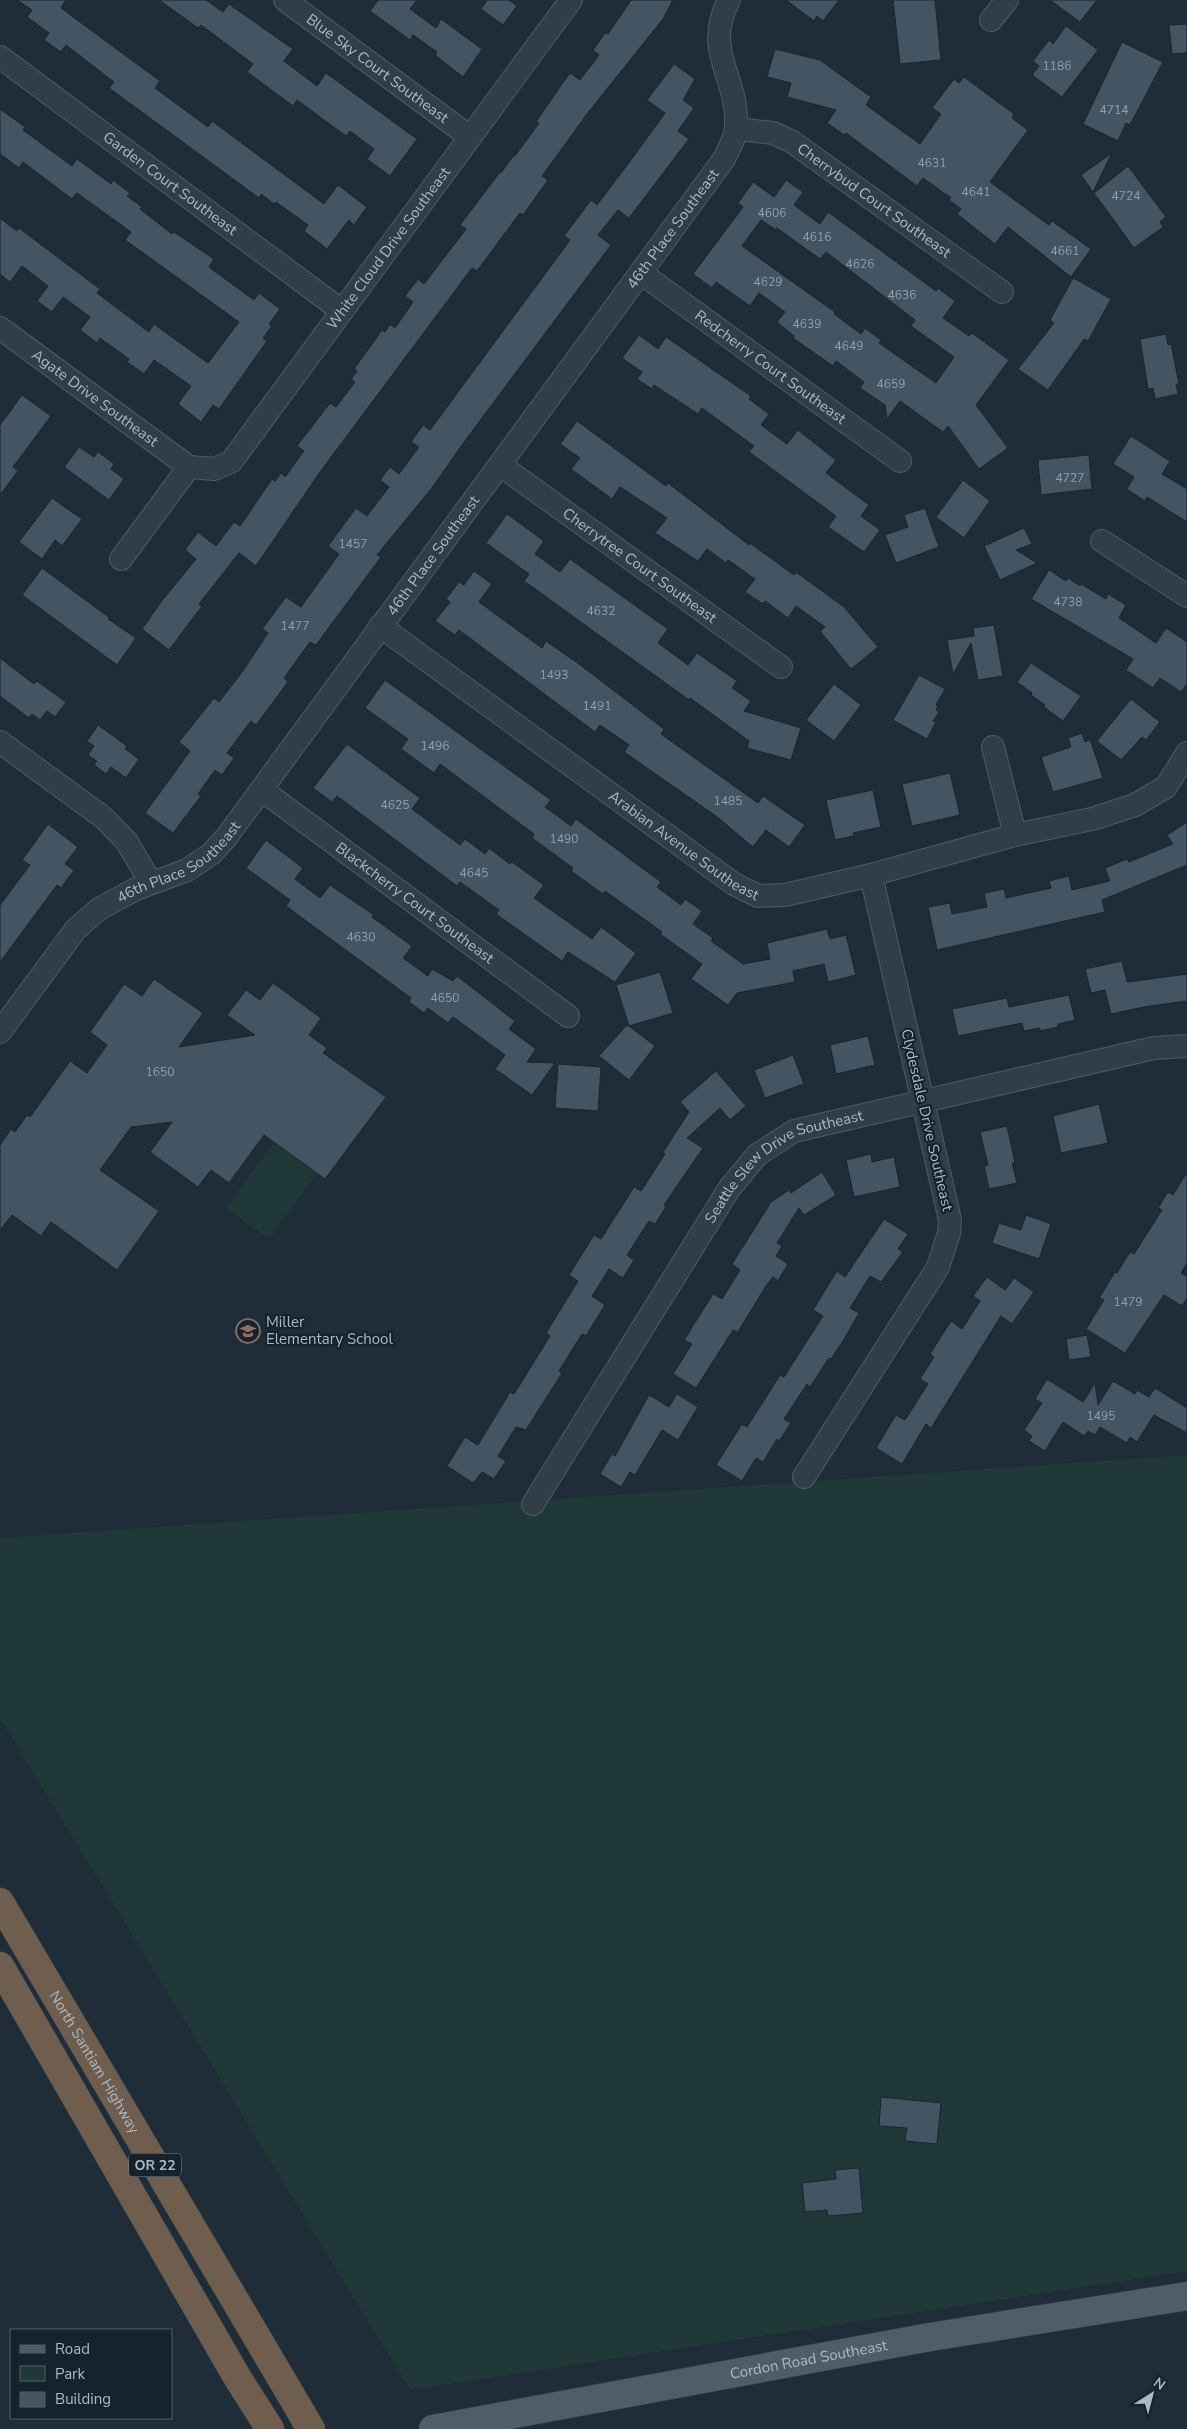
<svg xmlns="http://www.w3.org/2000/svg" width="1187" height="2429" font-family="'Nunito Sans',sans-serif">
  <rect width="100%" height="100%" fill="#1e2d38"/>
  <!-- green -->
  <g fill="#203938">
    <path d="M274,1142L317,1173L269,1239L226,1208Z"/>
    <path d="M1187,1455V2271L410,2390L0,1718V1538Z"/>
  </g>
  <!-- building -->
  <g fill="#435462" stroke="#19252f" fill-rule="evenodd">
    <path d="M17,0H66L61,8L160,81L155,88L208,127L212,121L324,204L338,185L367,207L354,225L349,220L327,249L304,231L308,225L276,202L274,204L261,194L259,198L109,88L114,82L66,45L61,52L44,40L49,33L27,17L32,10Z"/>
    <path d="M159,0H206L223,12L229,4L293,49L284,61L317,86L326,73L417,139L390,176L367,159L374,149L350,131L346,136L297,100L293,106L247,72L253,64L201,25L198,28Z"/>
    <path d="M378,0H417L410,9L436,28L441,19L482,49L463,77L435,55L437,52L413,35L410,40L370,11Z"/>
    <path d="M487,0H509L517,6L503,25L481,9Z"/>
    <path d="M631,0H673L663,19L587,114L542,176L548,180L523,215L520,213L477,271L472,268L320,472L256,566L239,553L199,604L202,606L169,650L142,629L161,602L196,559L185,550L198,532L216,546L234,522L240,526L272,479L275,481L281,473L285,477L304,451L297,446L330,403L336,407L355,382L351,379L357,371L354,369L382,330L385,332L390,324L395,328L413,302L405,296L418,279L424,284L466,229L460,225L500,172L501,173L514,155L515,156L539,123L536,122L557,91L570,73L580,80L599,55L593,50L605,33L608,34Z"/>
    <path d="M786,0H839L823,21L817,16L814,21Z"/>
    <path d="M893,0H935L941,60L900,64Z"/>
    <path d="M1050,0H1097L1080,22Z"/>
    <path d="M1187,24V53L1172,54L1169,25Z"/>
    <path d="M1066,26L1098,50L1062,97L1032,75L1039,66L1033,61L1049,40L1053,44Z"/>
    <path d="M1122,42L1163,62L1130,125L1126,123L1118,141L1083,124Z"/>
    <path d="M775,49L820,60L871,97L866,105L920,144L941,114L932,108L954,79L959,83L964,77L1014,114L1012,118L1028,130L990,182L1049,225L1052,221L1091,249L1071,277L1008,227L995,244L957,214L961,209L949,200L951,198L923,178L917,186L846,133L844,135L827,123L836,110L787,97L791,83L767,77Z"/>
    <path d="M674,64L695,79L683,100L694,108L678,131L689,139L629,218L618,210L598,235L611,245L470,434L431,489L377,555L381,557L316,645L310,642L284,678L288,682L256,725L251,721L227,753L234,758L222,775L215,770L198,794L201,796L173,833L145,813L190,751L179,742L214,698L219,702L242,672L268,633L262,629L286,597L301,607L339,554L328,546L356,508L367,516L389,487L380,480L390,467L399,474L419,447L411,442L423,425L430,430L570,240L564,236L591,200L597,205L634,156L665,113L647,100Z"/>
    <path d="M0,109L25,127L23,130L72,166L77,159L111,184L113,180L130,193L127,196L142,207L140,209L172,234L174,232L214,259L209,267L254,300L259,293L280,309L269,324L272,326L263,338L267,341L219,409L213,405L201,422L178,404L191,386L154,360L144,374L127,362L129,359L100,338L97,343L80,330L90,317L63,297L52,312L37,301L48,286L22,266L10,282L0,274V218L17,231L19,228L100,289L97,293L149,332L154,324L208,363L239,322L125,240L131,232L77,193L72,199L23,162L19,168L0,154Z"/>
    <path d="M1112,153L1093,192L1081,175Z"/>
    <path d="M1128,166L1166,217L1160,222L1163,227L1134,248L1094,193Z"/>
    <path d="M786,180L803,192L794,205L820,224L828,212L936,291L938,288L955,301L943,318L969,336L972,333L1009,360L976,405L1008,448L979,469L948,426L943,432L900,401L887,419L885,405L860,388L864,382L836,361L833,366L793,338L794,336L777,322L785,312L759,293L750,306L716,282L712,288L693,274L743,207L738,203L753,182L774,197ZM761,220L776,230L777,228L820,259L826,252L915,320L911,326L954,357L936,383L879,343L881,340L865,328L861,334L834,314L835,312L742,246Z"/>
    <path d="M1073,278L1111,299L1088,341L1084,339L1048,390L1018,369L1054,323L1050,320Z"/>
    <path d="M1166,334L1168,345L1171,344L1179,384H1176L1178,394L1155,399L1153,388L1148,389L1140,339Z"/>
    <path d="M639,335L658,349L666,337L751,396L749,399L769,414L761,425L787,444L798,430L836,460L826,473L869,505L861,516L880,530L864,552L828,527L836,516L749,452L754,446L702,408L698,414L654,385L652,389L637,379L642,372L622,358Z"/>
    <path d="M22,395L51,416L13,467L18,471L0,495V425Z"/>
    <path d="M577,421L666,486L668,483L749,545L750,543L794,575L796,572L844,607L878,647L851,669L820,631L825,627L796,606L788,618L765,601L763,604L745,592L755,579L728,560L726,563L707,549L698,561L655,533L667,518L620,487L612,499L571,469L580,458L560,444Z"/>
    <path d="M1131,436L1170,461L1162,474L1187,489V522L1147,497L1145,501L1127,489L1134,477L1113,464Z"/>
    <path d="M79,447L94,457L98,452L114,464L111,469L124,479L109,500L64,467Z"/>
    <path d="M1089,455L1092,489L1041,495L1038,460Z"/>
    <path d="M963,480L990,501L964,538L936,517Z"/>
    <path d="M52,498L82,519L62,546L55,540L42,559L19,542Z"/>
    <path d="M925,508L939,547L896,563L885,535L908,527L904,515Z"/>
    <path d="M507,514L544,541L535,554L560,572L570,559L668,629L658,643L688,665L697,653L737,681L732,688L751,701L744,711L801,728L791,760L747,748L749,741L690,698L689,700L524,581L529,574L486,543Z"/>
    <path d="M1024,528L1032,544L1016,550L1037,563L1000,580L984,546Z"/>
    <path d="M42,568L110,618L108,619L136,638L117,665L22,595Z"/>
    <path d="M1049,570L1066,581L1068,578L1080,586L1081,584L1106,599L1108,594L1126,605L1119,618L1156,643L1166,628L1187,642V684L1181,692L1160,678L1153,688L1126,670L1133,659L1031,599Z"/>
    <path d="M474,571L492,584L479,602L542,648L546,641L579,664L664,729L661,734L758,803L763,796L805,825L789,847L766,830L753,847L716,816L624,752L629,745L600,725L595,732L459,630L455,635L435,621L450,602L446,599L459,582L464,585Z"/>
    <path d="M994,625L1003,676L978,680L971,643L953,674L947,640L974,636L973,628Z"/>
    <path d="M0,658L34,684L37,681L66,702L55,717L47,711L40,720L32,714L29,718L0,696Z"/>
    <path d="M1031,663L1081,696L1063,721L1044,707L1045,705L1031,695L1032,693L1017,682Z"/>
    <path d="M919,675L945,689L936,705L938,706L936,710L939,712L933,721L936,722L927,739L893,720Z"/>
    <path d="M385,680L551,800L545,807L571,826L576,819L661,882L657,887L681,905L685,899L702,911L693,924L713,938L711,941L743,964L770,959L767,943L827,929L830,939L846,935L856,975L828,982L824,964L793,971L795,982L737,993L728,1005L691,979L702,964L660,934L662,932L605,891L603,894L571,871L573,868L532,838L534,834L440,764L434,773L401,749L408,739L365,708Z"/>
    <path d="M834,684L861,705L834,741L806,720Z"/>
    <path d="M1131,699L1160,722L1146,740L1142,737L1121,760L1097,741Z"/>
    <path d="M98,725L127,746L125,749L139,759L126,778L111,767L106,774L94,765L97,761L88,755L94,746L87,741Z"/>
    <path d="M1082,733L1085,742L1090,739L1103,778L1053,792L1041,757L1071,747L1068,738Z"/>
    <path d="M347,744L420,798L412,809L460,845L465,839L485,854L489,848L510,864L512,862L544,885L534,898L592,939L601,927L636,953L615,982L568,952L562,961L496,914L499,910L460,882L457,886L337,796L332,802L313,788Z"/>
    <path d="M950,773L960,815L912,826L902,784Z"/>
    <path d="M873,790L881,827L853,833L854,836L835,840L826,800Z"/>
    <path d="M1187,822V865L1102,900L1105,912L937,950L928,907L950,903L952,914L987,907L984,893L1004,889L1006,898L1051,888L1049,881L1069,876L1072,890L1110,881L1105,868L1127,859L1129,862L1173,844L1167,835Z"/>
    <path d="M48,824L78,847L65,864L74,870L61,888L57,885L0,962V905L30,865L22,860Z"/>
    <path d="M266,840L303,868L295,879L320,898L330,885L374,915L372,917L412,946L403,958L428,976L432,969L453,981L457,976L515,1021L509,1029L536,1049L527,1062L555,1063L532,1095L495,1069L505,1055L453,1017L448,1023L428,1008L424,1013L409,1002L411,998L286,906L290,900L246,868Z"/>
    <path d="M1122,961L1127,982L1187,974V1001L1144,1007L1111,1014L1105,990L1091,993L1085,969Z"/>
    <path d="M660,972L673,1013L629,1026L655,1046L629,1080L599,1056L627,1025L629,1026L616,985Z"/>
    <path d="M154,979L203,1013L179,1047L255,1035L227,1015L246,990L260,1000L273,983L321,1018L309,1035L327,1048L323,1053L386,1097L325,1179L264,1135L229,1183L211,1170L198,1187L150,1152L172,1122L131,1127L100,1170L159,1211L117,1270L51,1222L41,1236L12,1215L0,1230V1145L11,1129L15,1132L27,1115L30,1117L70,1061L87,1073L107,1045L90,1032L124,984L142,996Z"/>
    <path d="M1069,995L1075,1020L1058,1024V1027L1040,1031V1028L1024,1031L1022,1023L958,1036L952,1009L1007,998L1009,1007Z"/>
    <path d="M868,1036L875,1065L836,1074L830,1045Z"/>
    <path d="M793,1055L804,1084L765,1098L754,1070Z"/>
    <path d="M558,1064L601,1067L598,1111L555,1108Z"/>
    <path d="M716,1071L746,1106L730,1120L720,1108L687,1138L703,1148L664,1205L666,1207L655,1224L649,1221L627,1255L634,1260L623,1278L609,1269L592,1296L605,1305L586,1336L582,1334L559,1371L562,1373L526,1430L516,1427L498,1456L506,1461L494,1479L482,1472L473,1483L447,1466L465,1437L478,1445L510,1392L514,1394L550,1336L546,1333L578,1281L569,1275L594,1235L601,1239L634,1187L641,1191L665,1154L663,1152L689,1112L680,1102Z"/>
    <path d="M1099,1104L1108,1143L1061,1153L1053,1116Z"/>
    <path d="M1007,1126L1015,1163H1012L1017,1183L989,1189L984,1166L988,1165L980,1132Z"/>
    <path d="M871,1154L872,1162L894,1157L900,1187L854,1197L846,1160Z"/>
    <path d="M822,1172L836,1195L804,1215L799,1208L777,1243L782,1246L776,1256L788,1264L778,1281L773,1277L766,1286L738,1332L733,1330L696,1388L673,1374L692,1344L684,1340L713,1294L722,1299L740,1270L732,1264L771,1202L789,1190L791,1193Z"/>
    <path d="M1187,1172V1263L1181,1273L1187,1276V1298L1182,1306L1164,1295L1125,1353L1086,1329L1104,1300L1099,1298L1115,1272L1117,1273L1130,1252L1134,1254L1162,1210L1158,1208L1168,1192L1173,1195Z"/>
    <path d="M1026,1215L1051,1224L1039,1259L992,1243L999,1223L1021,1230Z"/>
    <path d="M884,1219L908,1234L898,1249L903,1252L881,1282L870,1276L850,1308L859,1313L843,1341L831,1359L829,1358L810,1387L807,1384L784,1419L791,1423L779,1441L777,1439L763,1462L756,1458L742,1481L716,1465L742,1424L747,1427L780,1375L784,1377L823,1316L813,1310L837,1271L845,1277Z"/>
    <path d="M987,1277L1005,1290L1014,1278L1034,1292L1012,1324L1001,1316L931,1428L926,1424L902,1464L876,1448L896,1415L905,1420L928,1384L920,1379L934,1357L930,1354L951,1321L962,1329L980,1301L973,1296Z"/>
    <path d="M1087,1335L1091,1357L1069,1360L1066,1339Z"/>
    <path d="M1047,1379L1083,1402L1095,1383L1098,1405L1113,1381L1135,1394L1137,1390L1149,1397L1155,1388L1187,1408V1433L1154,1415L1137,1442L1130,1437L1127,1443L1100,1427L1095,1435L1088,1431L1084,1436L1063,1422L1045,1451L1029,1441L1032,1436L1024,1430L1042,1403L1035,1399Z"/>
    <path d="M677,1394L698,1407L678,1440L662,1430L635,1475L630,1472L621,1487L600,1474L612,1454L615,1456L649,1395L669,1407Z"/>
    <path d="M881,2097L941,2103L937,2144L905,2141L907,2128L879,2126Z"/>
    <path d="M859,2168L863,2213L828,2216L827,2210L805,2212L802,2183L836,2179L835,2170Z"/>
  </g>
  <g fill="none" stroke-linecap="round" stroke-linejoin="round">
    <!-- minor casing -->
    <g stroke="#4f5c66" stroke-width="24">
      <g id="minor">
        <path id="s1" d="M285,0L470,137"/>
        <path d="M991,20L1007,0"/>
        <path id="s2" d="M0,57L342,311"/>
        <path id="s3" d="M737,129L773,133L791,141L1002,292"/>
        <path id="s4" d="M641,273L900,461"/>
        <path id="s5" d="M0,328L189,467"/>
        <path id="s6" d="M500,465L781,667"/>
        <path id="s7" d="M189,467L214,469L231,462L571,0"/>
        <path d="M1102,541L1187,596"/>
        <path d="M121,559L189,467"/>
        <path id="s8" d="M380,626L734,884L758,896L785,895L871,875L1015,835L1092,819L1135,805L1166,787L1187,753"/>
        <path d="M0,742L104,818L127,842L151,883"/>
        <path d="M993,747L1015,835"/>
        <path id="s9" d="M262,790L568,1016"/>
        <path id="s10" d="M0,1032L76,929L99,909L136,889L187,870L211,854L225,839L724,159C728,150 736,137 736,127C739,77 702,52 729,0"/>
        <path d="M804,1477L938,1267L949,1233L950,1220L871,875"/>
        <path id="s11" d="M533,1504L729,1189L757,1155L794,1131L1154,1048L1187,1046"/>
      </g>
    </g>
    <!-- primary casing -->
    <g stroke="#3e4a55" stroke-width="29">
      <g id="primary">
        <path id="s12" d="M433,2429L930,2337L1187,2296"/>
      </g>
    </g>
    <!-- motorway casing -->
    <g stroke="#3c4953" stroke-width="29">
      <g id="motorway">
        <path id="s13" d="M0,1902L311,2429"/>
        <path d="M0,1966L237,2377L270,2429"/>
      </g>
    </g>
    <!-- minor -->
    <use href="#minor" stroke="#313e48" stroke-width="22"/>
    <!-- primary -->
    <use href="#primary" stroke="#4f5d69" stroke-width="28"/>
    <!-- motorway -->
    <use href="#motorway" stroke="#6f5d4e" stroke-width="28"/>
  </g>
  <!-- icons -->
  <defs>
    <g id="school-ring" transform="scale(1.25)"><circle r="9.5" fill="#17232c" stroke="#8d6e63" stroke-width="1.5"/><path d="M0-5L7-2L0 1L-7-2ZM-4 1L0 2.5L4 1V4Q0 6-4 4Z" fill="#8d6e63"/></g>
  </defs>
  <g fill-rule="evenodd">
    <use href="#school-ring" x="248" y="1331"/>
  </g>
  <g text-anchor="middle" dominant-baseline="central" stroke-width="4.5" stroke-linejoin="round" paint-order="stroke">
    <!-- number labels -->
    <g font-size="12" fill="#91a0ac">
      <text x="1057" y="66">1186</text>
      <text x="1114" y="110">4714</text>
      <text x="932" y="163">4631</text>
      <text x="976" y="192">4641</text>
      <text x="1126" y="196">4724</text>
      <text x="772" y="213">4606</text>
      <text x="817" y="237">4616</text>
      <text x="1065" y="251">4661</text>
      <text x="860" y="264">4626</text>
      <text x="768" y="282">4629</text>
      <text x="902" y="295">4636</text>
      <text x="807" y="324">4639</text>
      <text x="849" y="346">4649</text>
      <text x="891" y="384">4659</text>
      <text x="1070" y="478">4727</text>
      <text x="353" y="544">1457</text>
      <text x="1068" y="602">4738</text>
      <text x="601" y="611">4632</text>
      <text x="295" y="626">1477</text>
      <text x="554" y="675">1493</text>
      <text x="597" y="706">1491</text>
      <text x="435" y="746">1496</text>
      <text x="728" y="801">1485</text>
      <text x="395" y="805">4625</text>
      <text x="564" y="839">1490</text>
      <text x="474" y="873">4645</text>
      <text x="361" y="937">4630</text>
      <text x="445" y="998">4650</text>
      <text x="160" y="1072">1650</text>
      <text x="1128" y="1302">1479</text>
      <text x="1101" y="1416">1495</text>
    </g>
    <!-- shield labels -->
    <rect fill="#17232c" stroke="#7f8c97" stroke-width="1" x="129" y="2153.5" width="52" height="23" rx="4"/>
    <g font-size="14" font-weight="bold" fill="#abb9c5">
      <text x="155" y="2165">OR 22</text>
    </g>
    <!-- street labels -->
    <g font-size="15" fill="#abb9c5" stroke="#17232c">
      <text stroke="none"><textPath href="#s1" startOffset="115">Blue Sky Court Southeast</textPath></text>
      <text stroke="none"><textPath href="#s2" startOffset="212">Garden Court Southeast</textPath></text>
      <text stroke="none"><textPath href="#s3" startOffset="158">Cherrybud Court Southeast</textPath></text>
      <text stroke="none"><textPath href="#s10" startOffset="1061">46th Place Southeast</textPath></text>
      <text stroke="none"><textPath href="#s7" startOffset="309">White Cloud Drive Southeast</textPath></text>
      <text stroke="none"><textPath href="#s4" startOffset="160">Redcherry Court Southeast</textPath></text>
      <text stroke="none"><textPath href="#s5" startOffset="118">Agate Drive Southeast</textPath></text>
      <text stroke="none"><textPath href="#s10" startOffset="656">46th Place Southeast</textPath></text>
      <text stroke="none"><textPath href="#s6" startOffset="172">Cherrytree Court Southeast</textPath></text>
      <text stroke="none"><textPath href="#s8" startOffset="375">Arabian Avenue Southeast</textPath></text>
      <text stroke="none"><textPath href="#s10" startOffset="252">46th Place Southeast</textPath></text>
      <text stroke="none"><textPath href="#s9" startOffset="190">Blackcherry Court Southeast</textPath></text>
      <text transform="translate(927 1120) rotate(77)">Clydesdale Drive Southeast</text>
      <text stroke="none"><textPath href="#s11" startOffset="431">Seattle Slew Drive Southeast</textPath></text>
      <text stroke="none"><textPath href="#s13" startOffset="186">North Santiam Highway</textPath></text>
      <text stroke="none"><textPath href="#s12" startOffset="382">Cordon Road Southeast</textPath></text>
    </g>
    <!-- poi labels -->
    <g font-size="15" fill="#abb9c5" stroke="#17232c" text-anchor="start">
      <text x="266" y="1322">Miller<tspan x="266" dy="17">Elementary School</tspan></text>
    </g>
  </g>
  <!-- legend -->
  <rect x="10" y="2329" width="162" height="90" fill="#17232c" stroke="#525f69"/>
  <rect x="20" y="2345" width="25" height="8" fill="#4f5d69" stroke="#525f69"/>
  <text x="55" y="2354" font-size="15" fill="#abb9c5">Road</text>
  <rect x="20" y="2366" width="25" height="15" fill="#203938" stroke="#525f69"/>
  <text x="55" y="2379" font-size="15" fill="#abb9c5">Park</text>
  <rect x="20" y="2392" width="25" height="15" fill="#435462" stroke="#525f69"/>
  <text x="55" y="2404" font-size="15" fill="#abb9c5">Building</text>
  <!-- north arrow -->
  <g transform="translate(1152 2394) rotate(36)" stroke="#17232c" stroke-width="4" paint-order="stroke">
  <path d="M0-4L9 19L0 12L-9 19Z" fill="#abb9c5"/>
  <text y="-8" font-size="14" font-weight="bold" text-anchor="middle" fill="#abb9c5">N</text>
  </g>
</svg>
